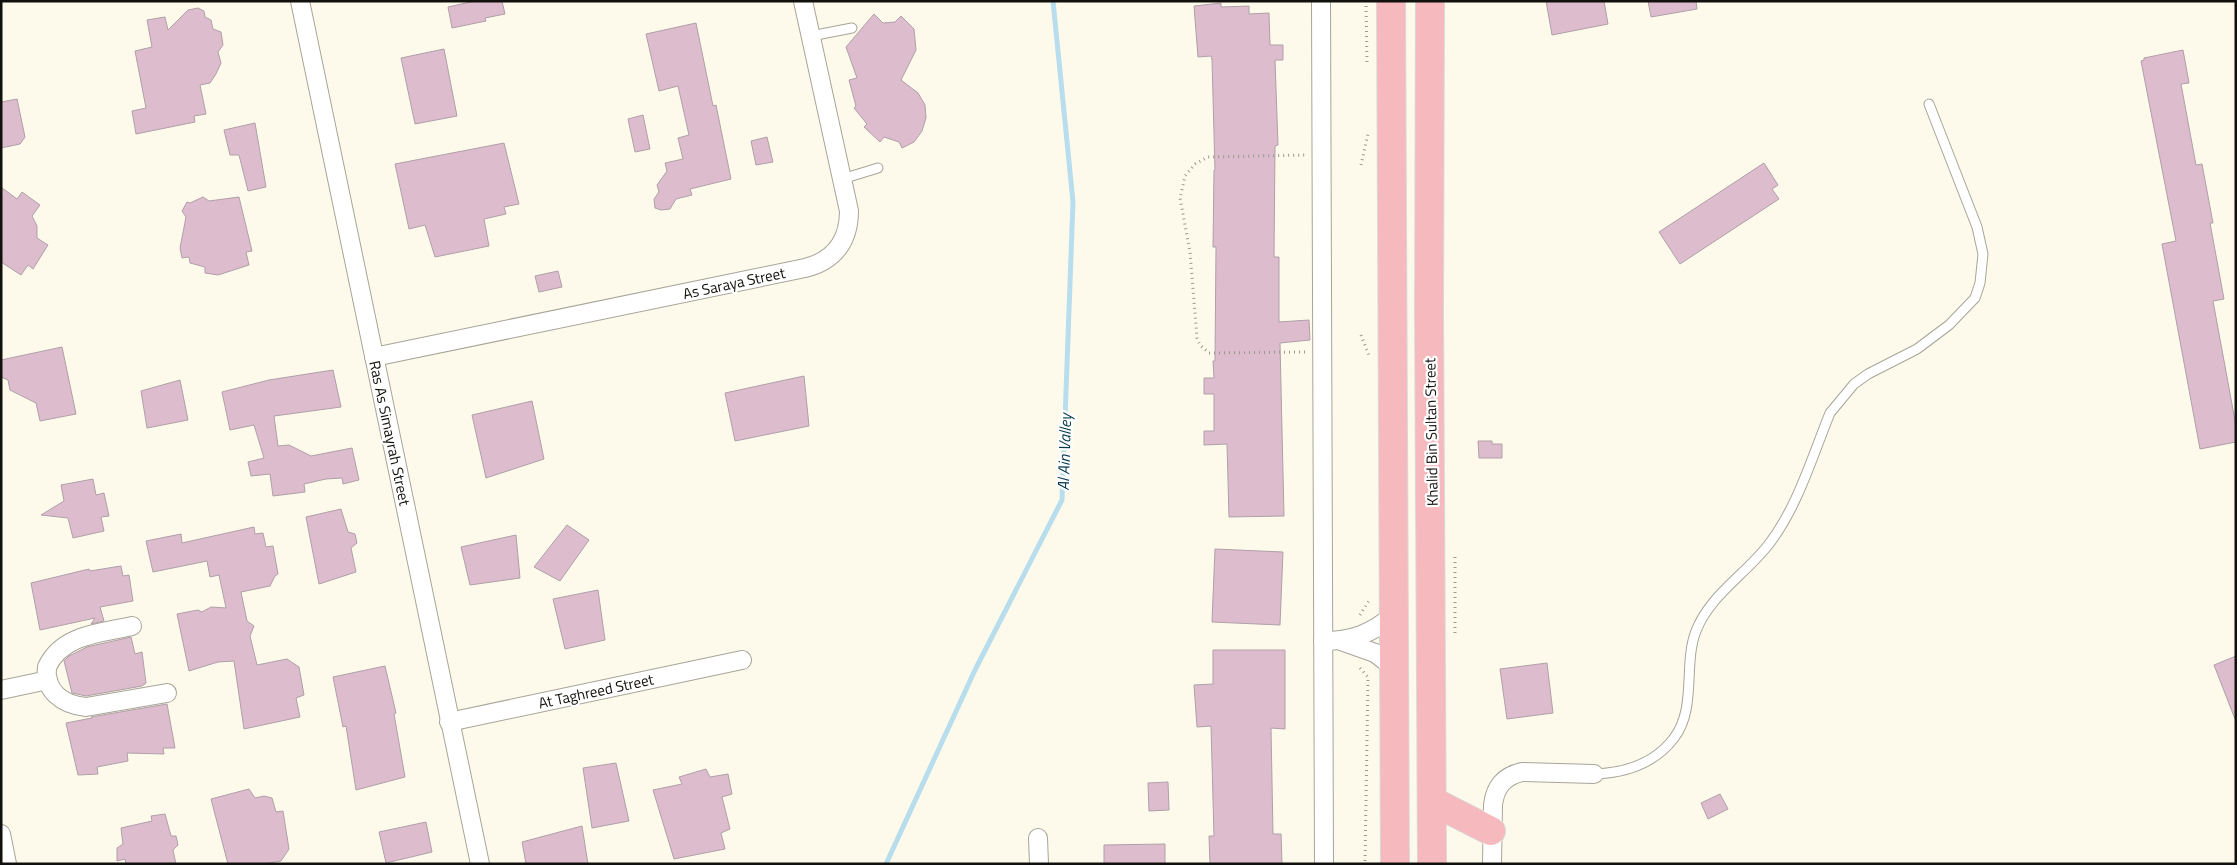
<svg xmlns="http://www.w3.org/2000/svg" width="2237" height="865" font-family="'Titillium Web',sans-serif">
  <rect width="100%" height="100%" fill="#fdfaec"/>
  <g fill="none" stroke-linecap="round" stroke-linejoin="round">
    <!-- stream -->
    <path stroke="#b8dded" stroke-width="5" d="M886,864L975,670L1062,500L1073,202L1053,1"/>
  </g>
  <!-- building -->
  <g fill="#ddbccd" stroke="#afa0a8">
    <path d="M475,1H502L505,14L485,18L486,21L452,28L448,7Z"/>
    <path d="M1546,1H1604L1608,24L1552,35Z"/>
    <path d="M1648,1H1696L1697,9L1651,17Z"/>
    <path d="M1221,3V7L1249,6V14L1269,13L1270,45H1283V60H1275L1278,145L1275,146L1274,257H1279V322L1309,320L1310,340L1280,343L1284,516L1229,517L1227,444L1204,445V431H1214V394H1204V378H1214L1213,361H1215L1216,247H1213L1214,170H1215L1212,60L1211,56L1198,57L1194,6Z"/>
    <path d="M198,8L204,11L205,17L211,20L213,29L221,32L223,45L218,52L221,63L216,74L210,83L200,85L206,114L194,116L195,122L136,134L132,111L146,108L135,51L152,47L147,20L165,17L168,30L188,10Z"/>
    <path d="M874,14L883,23L895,22L901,16L914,29L916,50L901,80L918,93L925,105L926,118L922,131L914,142L902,148L899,142L884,137L880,142L864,127L867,124L854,108L856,106L849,80L857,78L846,47Z"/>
    <path d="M696,23L713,106L716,105L731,179L690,189L692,195L676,199L670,209L661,210L655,208L654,199L659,192L657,185L667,171L665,163L683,159L678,138L689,135L678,86L659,91L646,34Z"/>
    <path d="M444,49L457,116L415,124L401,58Z"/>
    <path d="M2183,50L2189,83L2181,84L2196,165L2202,164L2213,223H2210L2224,299L2213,301L2236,426V442L2200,449L2162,244L2176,241L2141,61L2144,60V58Z"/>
    <path d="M17,99L25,137L20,144L1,148V102Z"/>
    <path d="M643,115L650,149L635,152L628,119Z"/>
    <path d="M255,123L266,187L248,191L239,155H230L224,130Z"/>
    <path d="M767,137L773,162L756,165L751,141Z"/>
    <path d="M504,143L519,204L504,207L506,214L484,219L489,246L435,257L425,225L409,229L395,164Z"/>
    <path d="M1764,163L1778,185L1772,189L1779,199L1680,264L1659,232Z"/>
    <path d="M1,187L17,199L22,192L40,205L32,216L37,226V238L48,245L33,269L28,265L21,275L1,262Z"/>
    <path d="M203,197L209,201L239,197L252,251L246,252L249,265L218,275L205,273V267L190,263L189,257L182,258L180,248L186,217L182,211L187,202L190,203Z"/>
    <path d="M558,271L562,287L539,292L535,276Z"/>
    <path d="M62,347L76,414L40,421L36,403L10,390L8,380L1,377V360Z"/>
    <path d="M333,370L341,407L274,416L278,446L289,445L311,456L352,448L359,480L343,484L342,478L326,479L304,484L305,492L273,496L270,474L251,476L248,462L264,458L254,425L230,430L222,392L269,380Z"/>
    <path d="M804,376L809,426L735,441L725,393Z"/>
    <path d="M180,380L188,420L147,428L141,391Z"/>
    <path d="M532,401L544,459L486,478L472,415Z"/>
    <path d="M1478,441H1492V444H1502V458H1479Z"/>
    <path d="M93,479L96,495L104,493L109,516L101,517L104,531L73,538L68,518L41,515L64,501L61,485Z"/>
    <path d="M341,509L348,532L355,534L357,543L351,548L356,572L319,584L306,517Z"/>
    <path d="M567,525L589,540L560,581L534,567Z"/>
    <path d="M254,527L255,534L263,533L266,547L273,546L278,574L275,576L270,586L241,592L247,621L254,626L250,636L257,665L287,659L299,667L304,695L296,698L300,717L244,729L234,661L218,662L189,671L177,614L198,610L202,612L211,607L226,608L219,575L210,577L207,561L153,572L146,541L181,534L182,543Z"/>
    <path d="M516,535L520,578L470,585L461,547Z"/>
    <path d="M1215,549L1283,552L1280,625L1212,622Z"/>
    <path d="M121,566L123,576L129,575L133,601L100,607L104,621L91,624L95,618L40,630L31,583L89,569L90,571Z"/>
    <path d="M598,590L605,640L565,649L553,599Z"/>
    <path d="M131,637L135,654L142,652L146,683L142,686L86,696L72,693L64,661L69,656L87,647Z"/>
    <path d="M1213,650H1285V729L1271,728L1273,834H1281L1282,864H1210L1209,836H1214L1211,726L1197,727L1194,685L1213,684Z"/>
    <path d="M2236,656V719H2235L2214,665Z"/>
    <path d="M1547,663L1553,713L1507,719L1500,669Z"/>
    <path d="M385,666L396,713L394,714L405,777L356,790L346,726L343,727L333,677Z"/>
    <path d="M167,704L175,748H163L164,754L127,753L128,761L97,767L98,774L78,775L66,723L92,718L91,717Z"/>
    <path d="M616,763L629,821L592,828L583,768Z"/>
    <path d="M706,769L710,777L728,774L732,794L722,797L730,829L721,833L725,849L674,859L653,790L682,784L679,777Z"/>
    <path d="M1168,782L1169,810L1149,811L1148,783Z"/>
    <path d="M249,789L255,798L264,796L272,798L276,812L283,811L289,849L281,861L263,864H228L211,799Z"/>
    <path d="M1720,794L1728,809L1708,819L1701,803Z"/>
    <path d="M165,814L171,836H176L178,845L173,850L176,864H126L125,859L117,861V848L123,844L121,828L152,821L151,816Z"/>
    <path d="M426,822L432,852L386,863L379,832Z"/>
    <path d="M582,826L588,864H526L522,842Z"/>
    <path d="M1165,844V864H1104V845Z"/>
  </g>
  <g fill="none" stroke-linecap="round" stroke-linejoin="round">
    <!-- lane casing -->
    <g stroke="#a8a598" stroke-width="11">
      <g id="lane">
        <path d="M811,36L852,28"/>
        <path d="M842,179L878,168"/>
        <path d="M1594,774C1625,773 1655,763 1674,738C1697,708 1683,664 1696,631C1710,595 1746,574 1769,544C1798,506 1812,457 1830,413L1854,384L1868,374L1917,349L1949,325L1975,298L1980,283L1983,254L1977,227L1929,104"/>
      </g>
    </g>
    <!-- street casing -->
    <g stroke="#a8a598" stroke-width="20">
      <g id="street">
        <path d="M300,1L480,864"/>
        <path d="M1321,1L1324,864"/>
        <path d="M374,357L805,268C834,261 849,241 849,211L803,1"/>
        <path d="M132,626C102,633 62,634 47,667C44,691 63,705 86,707L167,693"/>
        <path d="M1323,641C1351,641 1372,634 1393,615"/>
        <path d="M1341,641L1375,653L1393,667"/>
        <path d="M1,690L48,680"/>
        <path d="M449,722L742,660"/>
        <path d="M1,834L7,864"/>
        <path d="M1038,838L1039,864"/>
        <path d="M1492,864L1493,805C1495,787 1504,776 1522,772L1594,774"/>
      </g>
    </g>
    <!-- primary casing -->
    <g stroke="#d9d9d8" stroke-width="30">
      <g id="primary">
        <path d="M1391,1L1395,864"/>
        <path d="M1430,1L1429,311L1432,864"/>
        <path d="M1432,801L1491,831"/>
      </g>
    </g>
    <!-- path -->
    <g stroke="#9c9a90" stroke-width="3" stroke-dasharray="1 4" stroke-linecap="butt">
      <path d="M1366,1L1367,63"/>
      <path d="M1361,165L1368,134"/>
      <path d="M1361,335L1370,358"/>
      <path d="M1305,352L1209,353L1200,345L1197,338L1190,252L1180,198L1185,176L1195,164L1208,157L1306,155"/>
      <path d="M1455,557V633"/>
      <path d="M1360,615L1370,599"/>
      <path d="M1360,668L1368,677L1365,864"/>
    </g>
    <!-- lane -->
    <use href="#lane" stroke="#fff" stroke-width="9"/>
    <!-- street -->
    <use href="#street" stroke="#fff" stroke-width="18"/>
    <!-- primary -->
    <use href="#primary" stroke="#f5b9be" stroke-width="28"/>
  </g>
  <g text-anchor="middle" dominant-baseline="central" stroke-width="4.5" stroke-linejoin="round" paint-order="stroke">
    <!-- street labels -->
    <g font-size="15" fill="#12100c" stroke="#fff">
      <text transform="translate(734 283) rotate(-12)">As Saraya Street</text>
      <text transform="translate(1431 432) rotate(-91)">Khalid Bin Sultan Street</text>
      <text transform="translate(390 433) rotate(78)">Ras As Simayrah Street</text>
      <text transform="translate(596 691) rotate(-12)">At Taghreed Street</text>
    </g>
    <!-- water labels -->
    <g font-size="16" font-style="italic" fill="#023849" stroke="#fff">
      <text transform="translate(1064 452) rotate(-88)">Al Ain Valley</text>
    </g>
  </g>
  <!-- border -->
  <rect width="2237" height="865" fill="none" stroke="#12100c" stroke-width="5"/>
</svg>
